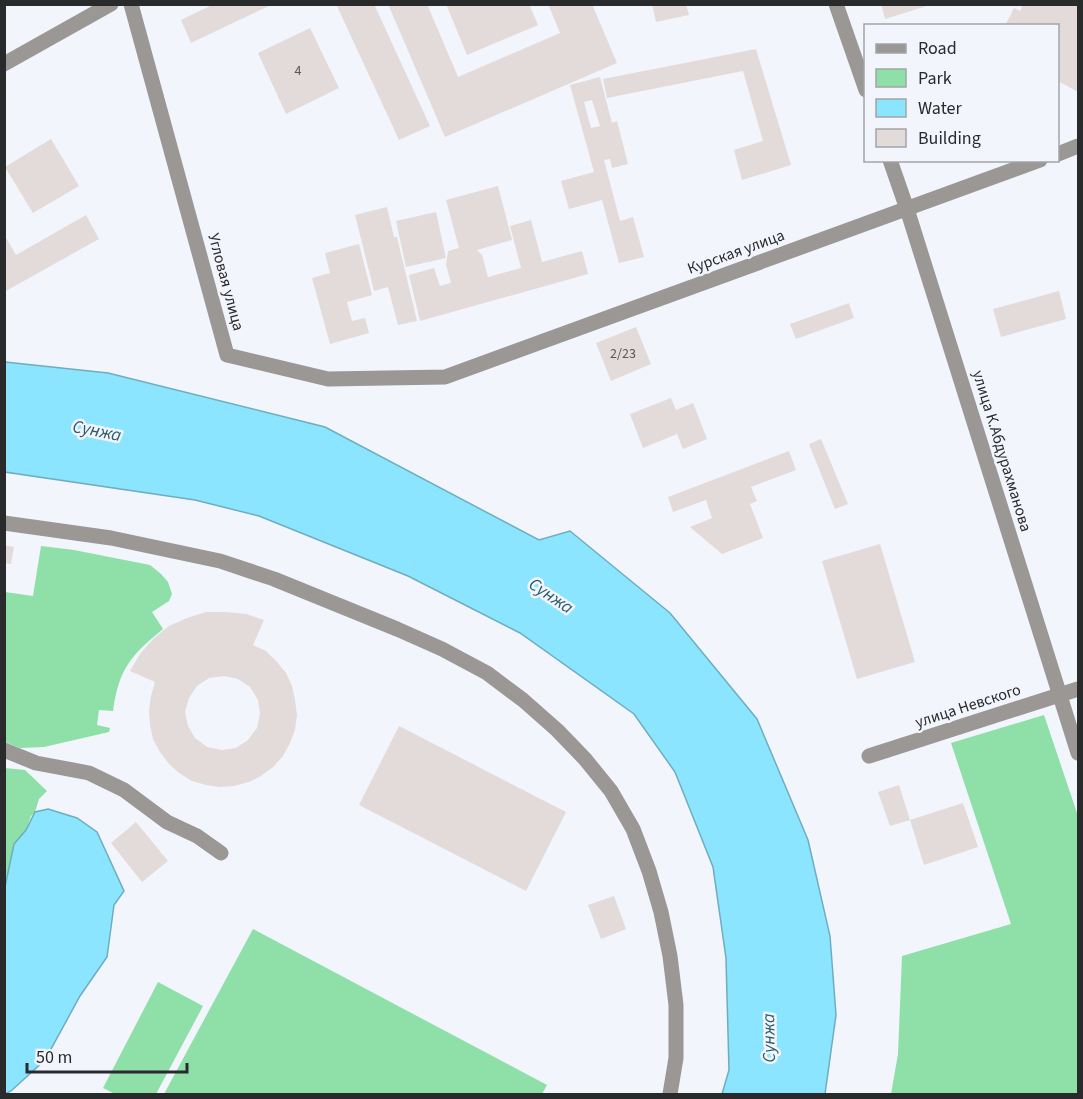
<svg xmlns="http://www.w3.org/2000/svg" width="1083" height="1099" font-family="'Source Sans 3',sans-serif">
  <rect width="100%" height="100%" fill="#f2f5fb"/>
  <!-- green -->
  <g fill="#8edfa8">
    <path d="M41,546L74,550L150,565L161,574L168,582L172,594L169,601L152,612L163,629C130,656 119,669 113,711L99,710L97,725L110,728L109,732L44,747L20,748L5,742V592L33,596Z"/>
    <path d="M1044,715L1078,816V1094H891L898,1054L902,956L1011,924L951,743Z"/>
    <path d="M5,768L25,770L47,791L39,799L35,812L31,816L26,830L14,844L5,887Z"/>
    <path d="M253,929L547,1085L542,1094H164Z"/>
    <path d="M158,982L203,1006L156,1094H115L103,1088Z"/>
  </g>
  <!-- water -->
  <g fill="#8ce5fe" stroke="#6eadbf" stroke-width="1.5">
    <path d="M5,362L108,373L325,427L539,540L570,531L670,613L757,719L808,840L830,936L836,1015L825,1094H722L729,1070L726,958L713,867L675,772L634,714L520,633L408,576L259,516L195,500L5,472Z"/>
    <path d="M48,809L77,818L97,832L124,891L114,905L107,957L80,996L45,1060L11,1091L5,1094V887L14,844L26,830L35,812Z"/>
  </g>
  <!-- building -->
  <g fill="#e3dbd9" fill-rule="evenodd">
    <path d="M214,4H273L191,43L181,20Z"/>
    <path d="M336,4H374L430,126L399,140Z"/>
    <path d="M388,4H427L458,77L560,33L548,4H592L617,63L445,137Z"/>
    <path d="M446,4H529L538,25L467,55Z"/>
    <path d="M652,4H686L689,15L656,22Z"/>
    <path d="M881,4H930V5L885,19Z"/>
    <path d="M1023,4H1078V92L1058,81V26H1005L1014,8L1020,11Z"/>
    <path d="M310,28L339,88L286,114L258,53Z"/>
    <path d="M756,49L791,165L742,180L734,150L763,141L743,71L607,98L603,79Z"/>
    <path d="M600,77L612,123L617,121L628,164L612,168L610,159L604,160L620,221L633,217L644,257L619,263L602,200L569,209L561,181L594,172L570,85ZM592,100L600,126L591,128L584,102Z"/>
    <path d="M51,139L79,186L33,213L5,167Z"/>
    <path d="M498,186L512,240L477,250L482,255L488,277L521,268L510,226L531,220L542,262L582,251L588,274L420,321L409,275L434,268L440,286L451,283L446,265L448,251L459,248L446,200Z"/>
    <path d="M387,207L394,237H397L417,321L398,325L388,287L374,291L355,215Z"/>
    <path d="M436,212L446,258L406,267L396,221Z"/>
    <path d="M86,215L99,239L4,292V234L16,255Z"/>
    <path d="M359,244L372,295L347,302L352,321L365,318L369,333L330,344L312,278L330,273L325,253Z"/>
    <path d="M1059,291L1066,319L1001,337L993,309Z"/>
    <path d="M849,303L854,318L796,339L790,324Z"/>
    <path d="M636,327L651,364L611,381L596,343Z"/>
    <path d="M671,398L676,410L693,403L707,439L683,449L677,434L643,448L630,414Z"/>
    <path d="M821,439L848,504L835,509L809,444Z"/>
    <path d="M789,451L796,470L751,487L757,501L750,504L763,538L722,554L690,527L712,518L706,500L673,512L668,497Z"/>
    <path d="M880,544L915,662L857,679L822,561Z"/>
    <path d="M4,545L14,547L11,564L4,563Z"/>
    <path d="M206,612H226L246,614L264,620L253,645L266,651L277,662L286,673L292,686L295,700L297,715L295,730L290,743L283,756L273,767L261,776L249,782L234,786L220,787L206,785L192,781L179,773L169,764L160,752L153,739L150,725L149,711L151,696L155,682L130,671L140,654L153,639L169,626L187,618ZM224,676L238,679L250,687L258,700L260,714L257,728L248,740L236,748L222,750L207,747L195,738L188,726L185,712L189,698L197,686L209,678Z"/>
    <path d="M399,726L566,812L526,891L359,805Z"/>
    <path d="M899,785L910,820L890,826L878,792Z"/>
    <path d="M963,803L978,847L924,865L910,820Z"/>
    <path d="M136,822L168,861L142,882L111,843Z"/>
    <path d="M614,896L626,929L601,939L588,905Z"/>
  </g>
  <g fill="none" stroke-linecap="round" stroke-linejoin="round">
    <!-- minor -->
    <g stroke="#9a9795" stroke-width="15">
      <path d="M131,4L227,355L328,379L445,377L1040,160"/>
      <path d="M836,4L866,90"/>
      <path d="M4,64L111,4"/>
      <path d="M1058,154L1078,146"/>
      <path d="M890,160L907,209L1078,753"/>
      <path d="M4,523L111,538L220,561L274,579L397,629L442,649L487,673L523,700L557,730L585,759L611,791L633,829L649,871L661,912L670,956L676,1005V1058L670,1094"/>
      <path d="M4,750L36,763L89,773L124,790L167,822L197,836L221,853"/>
      <path d="M869,756L1078,689"/>
    </g>
  </g>
  <g text-anchor="middle" dominant-baseline="central" stroke-width="5" stroke-linejoin="round" paint-order="stroke">
    <!-- number labels -->
    <g font-size="14" fill="#585657">
      <text x="298" y="71">4</text>
      <text x="623" y="354">2/23</text>
    </g>
    <!-- street labels -->
    <g font-size="16" fill="#292a2c" stroke="#f2f5fb">
      <text transform="translate(736 252) rotate(-20)">Курская улица</text>
      <text transform="translate(226 282) rotate(75)">Угловая улица</text>
      <text transform="translate(1002 451) rotate(73)">улица К.Абдурахманова</text>
      <text transform="translate(968 706) rotate(-18)">улица Невского</text>
    </g>
    <!-- water labels -->
    <g font-size="18" font-style="italic" fill="#2a5c6a" stroke="#f2f5fb">
      <text transform="translate(97 431) rotate(11)">Сунжа</text>
      <text transform="translate(551 596) rotate(34)">Сунжа</text>
      <text transform="translate(769 1038) rotate(-91)">Сунжа</text>
    </g>
  </g>
  <!-- border -->
  <rect width="1083" height="1099" fill="none" stroke="#292a2c" stroke-width="12"/>
  <!-- legend -->
  <rect x="864" y="24" width="195" height="138" fill="#f2f5fb" stroke="#a2a4a8" stroke-width="1.5"/>
  <rect x="876" y="44" width="30" height="9" fill="#9a9795" stroke="#a2a4a8" stroke-width="1.5"/>
  <text x="918" y="54" font-size="18" fill="#292a2c">Road</text>
  <rect x="876" y="69" width="30" height="18" fill="#8edfa8" stroke="#a2a4a8" stroke-width="1.5"/>
  <text x="918" y="84" font-size="18" fill="#292a2c">Park</text>
  <rect x="876" y="99" width="30" height="18" fill="#8ce5fe" stroke="#a2a4a8" stroke-width="1.5"/>
  <text x="918" y="114" font-size="18" fill="#292a2c">Water</text>
  <rect x="876" y="129" width="30" height="18" fill="#e3dbd9" stroke="#a2a4a8" stroke-width="1.5"/>
  <text x="918" y="144" font-size="18" fill="#292a2c">Building</text>
  <!-- scale -->
  <path d="M27 1063v9h160v-9" fill="none" stroke="#292a2c" stroke-width="3"/>
  <text x="36" y="1063" font-size="18" fill="#292a2c" stroke="#f2f5fb" stroke-width="4.5" paint-order="stroke">50 m</text>
</svg>
